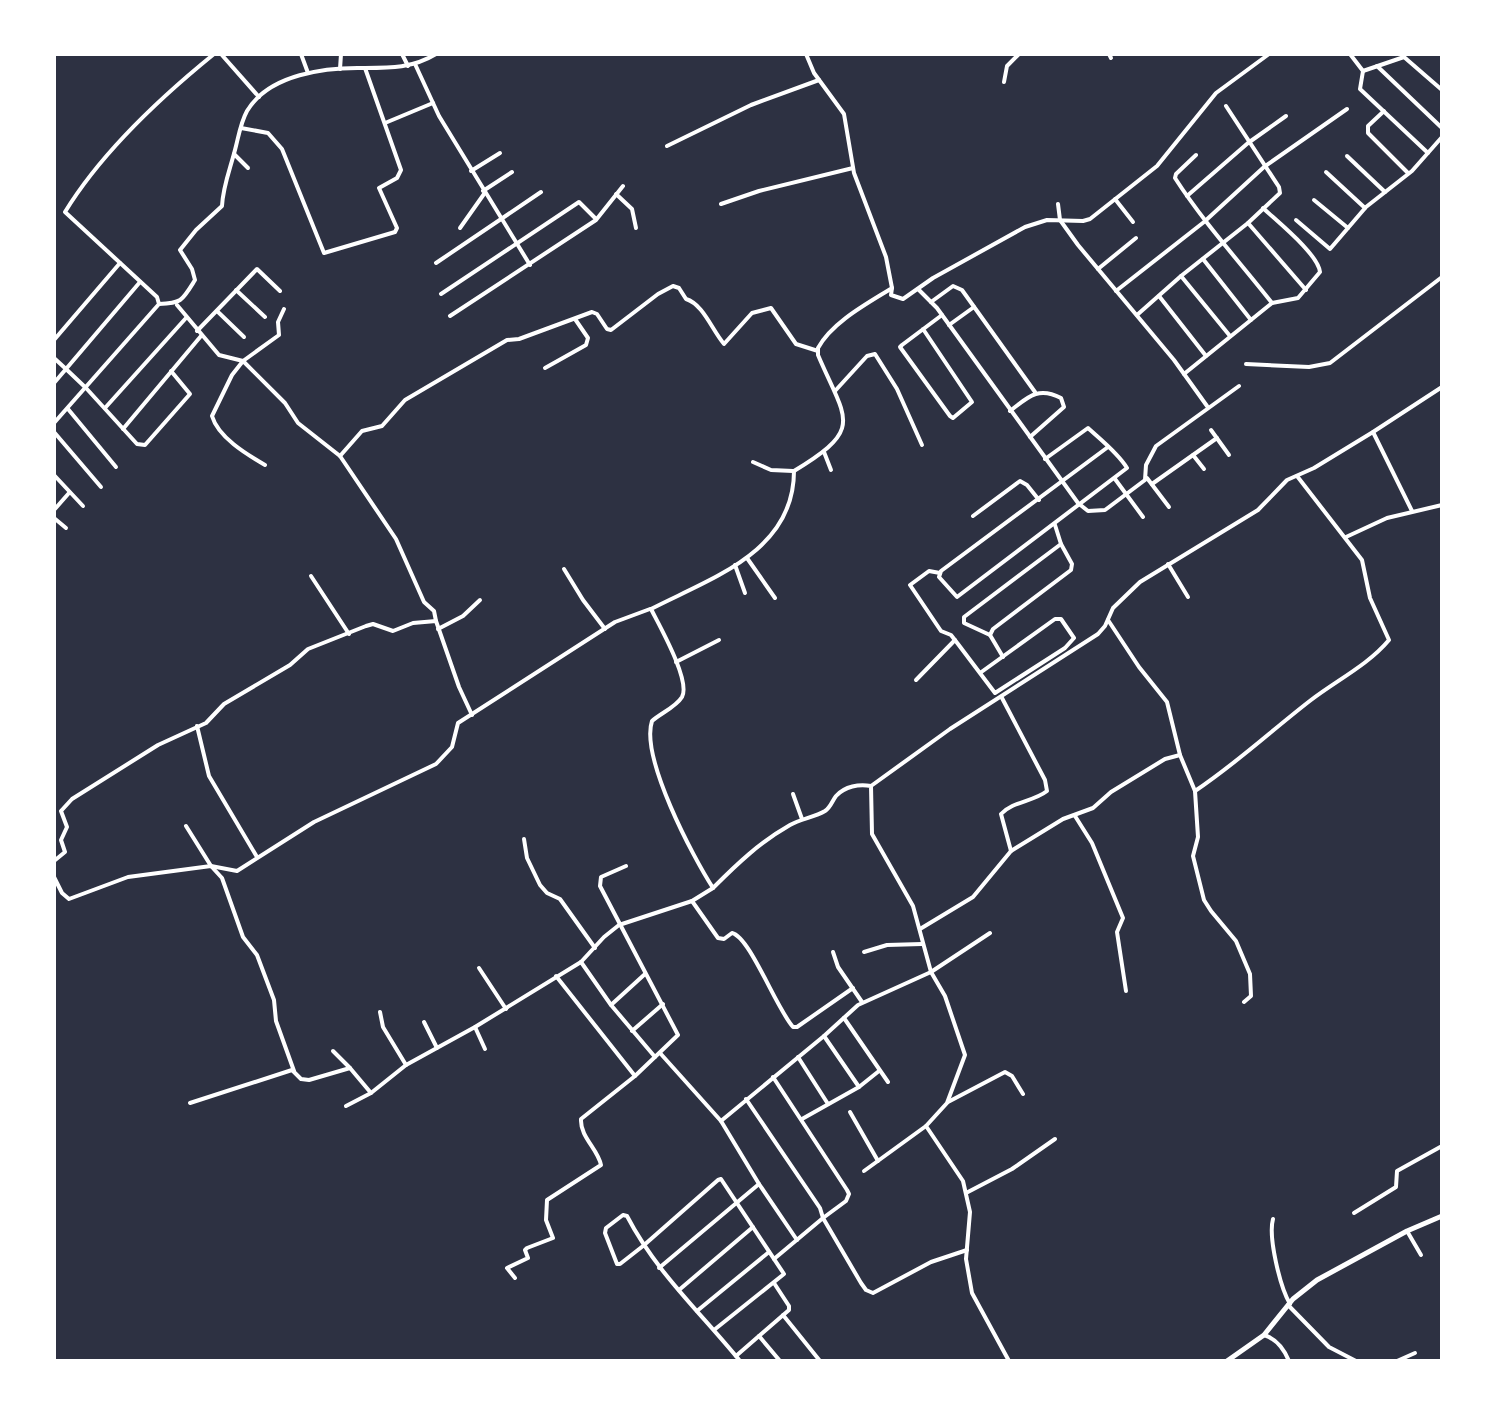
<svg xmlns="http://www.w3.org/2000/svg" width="1496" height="1415" font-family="Helvetica,sans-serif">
  <rect width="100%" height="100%" fill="#2d3142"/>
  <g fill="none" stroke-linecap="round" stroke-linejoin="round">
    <!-- minor -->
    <g stroke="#fff" stroke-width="4">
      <path d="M221,54L259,97"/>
      <path d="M301,54L308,73"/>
      <path d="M402,54L408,66"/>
      <path d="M806,54L814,73L844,114L854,173L886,257L892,288C868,303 832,322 818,348V355C846,421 865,428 794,471C794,552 711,578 651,609C659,625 691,681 682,697C676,707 661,713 652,721C640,757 693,857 713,888C737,864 760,842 790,825C801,819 815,817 825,811C831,807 832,801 836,796C845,786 859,784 871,786L872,834L913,906L931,972L945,996L965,1055L947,1103L926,1126L963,1181L970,1212L966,1259L972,1293L1009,1361"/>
      <path d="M1109,54L1111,58"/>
      <path d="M1350,54L1363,71L1404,57L1442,90"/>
      <path d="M415,64L439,116L530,265"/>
      <path d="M1377,66L1442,128"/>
      <path d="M340,69L341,54"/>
      <path d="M1363,71L1360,89L1428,153"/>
      <path d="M1004,82L1007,66L1019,54"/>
      <path d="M1384,111L1368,126V133L1408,173"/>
      <path d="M385,123L433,103"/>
      <path d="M241,128L268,133L282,149L324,253L395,232L397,228L379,188L397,178L401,170L365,68"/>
      <path d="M667,146L751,105L819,80"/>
      <path d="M234,154L248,168"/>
      <path d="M1196,155L1176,174L1175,178C1204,223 1239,261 1272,303"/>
      <path d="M1347,156L1385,192"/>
      <path d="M471,171L500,153"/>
      <path d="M1326,172L1365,208"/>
      <path d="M483,191L512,172"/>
      <path d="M616,194L632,209L636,228"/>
      <path d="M1187,196L1248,143L1286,116"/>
      <path d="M1115,199L1133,222"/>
      <path d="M1314,200L1348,228"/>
      <path d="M721,204L759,191L853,168"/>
      <path d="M1058,204L1060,220L1078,245L1174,360L1207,406"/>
      <path d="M1296,220L1330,249L1366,207L1412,171L1442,137"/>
      <path d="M1248,223L1306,290"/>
      <path d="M460,228L484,194"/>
      <path d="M1203,259L1251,320"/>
      <path d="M436,263L541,192"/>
      <path d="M1098,269L1136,238"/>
      <path d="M1181,276L1230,336"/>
      <path d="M140,282L66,369L86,388L137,444L145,445L190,394L171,371"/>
      <path d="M892,288L891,295L903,299L933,278L1025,227L1047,220L1083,221L1090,219L1157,166L1216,93L1269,54"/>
      <path d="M918,289L937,308L1078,503L1088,511L1105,510L1145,480L1146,465L1156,446L1239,386"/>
      <path d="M236,290L265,317"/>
      <path d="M1116,291L1204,222L1264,167L1347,109"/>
      <path d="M441,294L579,202L596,219"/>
      <path d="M1159,296L1206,356"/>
      <path d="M931,302L953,286L962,290L1035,392"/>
      <path d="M159,304C182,303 182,301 195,280L192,269L180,250L196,230L222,206C223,185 231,167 236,146C239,134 241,122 247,111C269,74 326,67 365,68C391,68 413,68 436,54"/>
      <path d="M177,305L219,355L243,361L285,403L298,423L340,456L396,539L424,602L434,611L436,621"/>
      <path d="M217,311L244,337"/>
      <path d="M1137,315L1181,276L1248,223L1280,193L1279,187L1226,106"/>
      <path d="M450,316L596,220L623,186"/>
      <path d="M949,325L974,307"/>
      <path d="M923,329L972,402L953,418L950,416L900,347L902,345L942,315"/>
      <path d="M197,331L257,269L280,291"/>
      <path d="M54,340L120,263"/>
      <path d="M54,358L66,369L54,383"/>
      <path d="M1246,364L1309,367L1330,363L1442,277"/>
      <path d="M545,368L586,345L588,338L575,319"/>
      <path d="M1184,374L1272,303L1298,298L1320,272C1318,254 1278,222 1263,208"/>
      <path d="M835,391L867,356L875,354L897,389L922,445"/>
      <path d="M105,408L186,318"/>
      <path d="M68,409L116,467"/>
      <path d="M1010,411C1028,397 1038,386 1061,398L1064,407L1030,437"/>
      <path d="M54,423L159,304L157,297L65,212C101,153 161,97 214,54"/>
      <path d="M123,429L201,336"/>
      <path d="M1211,430L1229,455"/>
      <path d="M54,432L101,487"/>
      <path d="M1373,432L1412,511"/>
      <path d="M824,452L831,470"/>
      <path d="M1193,455L1204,469"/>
      <path d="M340,456L362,431L382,426L405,400L507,340L519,339L592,312L597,314L607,329L611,330L658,294L673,286L679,288L686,299C703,304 712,330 724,344L752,313L771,308L796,344L818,351"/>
      <path d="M1045,459L1088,428C1101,440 1118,453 1127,468L957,597L939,577L941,571L1108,447"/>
      <path d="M753,462L771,470L793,471"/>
      <path d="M265,465C246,454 218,437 212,416L232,375L243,361L279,335L278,322L284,309"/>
      <path d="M54,475L83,506"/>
      <path d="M1147,478L1169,507"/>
      <path d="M1115,479L1143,517"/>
      <path d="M1152,484L1217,438"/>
      <path d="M54,510L69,493"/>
      <path d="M973,516L1020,481L1027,485L1039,500"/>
      <path d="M54,518L66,528"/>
      <path d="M1346,537L1387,518L1442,505"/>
      <path d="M747,558L775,598"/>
      <path d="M1168,564L1188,597"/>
      <path d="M735,565L745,593"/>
      <path d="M564,569L583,600L605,629"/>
      <path d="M940,573L929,571L910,585L941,631L951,635L958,644L995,693L1065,648L1074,638L1061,619H1055L980,673"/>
      <path d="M311,576L349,634"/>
      <path d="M1108,620L1139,667L1167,702L1180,755"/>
      <path d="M438,629L463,616L480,600"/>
      <path d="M990,635L964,623V617L1061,544"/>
      <path d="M1003,657L990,635L993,629L1071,570L1072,564L1061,544L1055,525"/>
      <path d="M676,662L719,640"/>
      <path d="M916,680L955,640"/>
      <path d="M1002,698L1045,780L1047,791C1033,802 1013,801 1001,814L1011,851"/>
      <path d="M197,726L209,776L257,857"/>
      <path d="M871,786L950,729L1098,634L1105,626L1113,608L1140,582L1258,510L1287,480L1314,468L1373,432L1442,387"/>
      <path d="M1195,791C1237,763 1272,730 1311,700C1337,680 1368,665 1389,640L1370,598L1362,560L1297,476"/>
      <path d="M793,794L802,819"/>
      <path d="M1075,816L1092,843L1123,918L1117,932L1126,991"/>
      <path d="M186,826L211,866L222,878L243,937L257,955L274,1000L276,1021L294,1071"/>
      <path d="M524,839L527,858L540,885L547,893L560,899L595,948"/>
      <path d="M54,861L65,852L61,840L67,827L61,811L72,799L158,745L206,723L224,704L290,665L308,649L366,626L373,624L393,631L413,623L436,621L459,687L472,715"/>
      <path d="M54,877L62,893L69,899L128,877L211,866L237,871L314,822L436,764L452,747L458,723L615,622L650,609"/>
      <path d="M692,901L718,938L724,939L732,933C750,937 776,1008 793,1027H797L853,988"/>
      <path d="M920,929L973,897L1011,851L1063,819L1093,808L1111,792L1165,759L1180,755L1195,791L1198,837L1193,856L1204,900L1211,911L1236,941L1250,974L1251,996L1244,1002"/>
      <path d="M833,952L838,967L862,1002"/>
      <path d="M864,952L887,945L922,944"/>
      <path d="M581,962L611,1005L655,1057"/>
      <path d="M479,968L506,1009"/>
      <path d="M556,976L635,1076"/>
      <path d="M611,1005L645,974"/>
      <path d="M380,1012L383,1027L406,1065"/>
      <path d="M844,1018L888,1082"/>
      <path d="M424,1022L437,1048"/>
      <path d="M475,1027L485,1049"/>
      <path d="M632,1031L663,1004"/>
      <path d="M824,1036L859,1087"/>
      <path d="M333,1051L350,1068"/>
      <path d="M660,1053L721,1121L759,1184L797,1240"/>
      <path d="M798,1057L828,1104"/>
      <path d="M746,1099L820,1208L823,1218L846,1201L849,1194L847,1190L773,1077"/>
      <path d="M948,1102L1005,1072L1012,1076L1023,1094"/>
      <path d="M190,1103L292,1070L301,1079L309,1080L350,1068L371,1093"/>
      <path d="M346,1106L371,1093L406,1065L475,1027L581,962L604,937L619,925L692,901L713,888"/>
      <path d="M850,1112L878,1161"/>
      <path d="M802,1119L859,1087L879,1071"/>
      <path d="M721,1121L824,1036L858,1005L931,972L990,933"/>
      <path d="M864,1171L926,1126"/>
      <path d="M966,1193L1012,1169L1055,1139"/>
      <path d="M1354,1213L1396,1187L1397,1171L1442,1146"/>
      <path d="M1273,1219C1268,1237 1280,1287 1290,1304"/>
      <path d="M1407,1231L1421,1255"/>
      <path d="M774,1259L823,1218L861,1283L866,1290L873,1293L931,1262L967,1250"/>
      <path d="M659,1268L759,1184"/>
      <path d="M515,1278L507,1268L528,1258L525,1250L527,1248L553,1238L546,1220L547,1200L601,1165C598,1149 580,1137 581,1119L635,1076L678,1035L600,886L601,877L626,866"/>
      <path d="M679,1290L753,1227"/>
      <path d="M1288,1305L1329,1347L1356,1361"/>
      <path d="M697,1311L769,1252"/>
      <path d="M783,1315L820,1361"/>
      <path d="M714,1330L784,1274L721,1179L718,1180L643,1246L620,1264H617L605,1233L606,1228L623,1215L627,1216C656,1272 701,1313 740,1361"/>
      <path d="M1264,1335C1277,1339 1284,1349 1289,1361"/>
      <path d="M759,1336L780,1361"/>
      <path d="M736,1356L789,1310V1306L774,1283"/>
      <path d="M1397,1361L1415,1353"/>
    </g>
    <!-- tertiary -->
    <path stroke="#fff" stroke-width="5" d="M1227,1361L1264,1335L1293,1299L1317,1280L1407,1231L1442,1216"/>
  </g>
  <!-- border -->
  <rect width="1496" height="1415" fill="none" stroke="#ffffff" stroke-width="112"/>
</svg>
